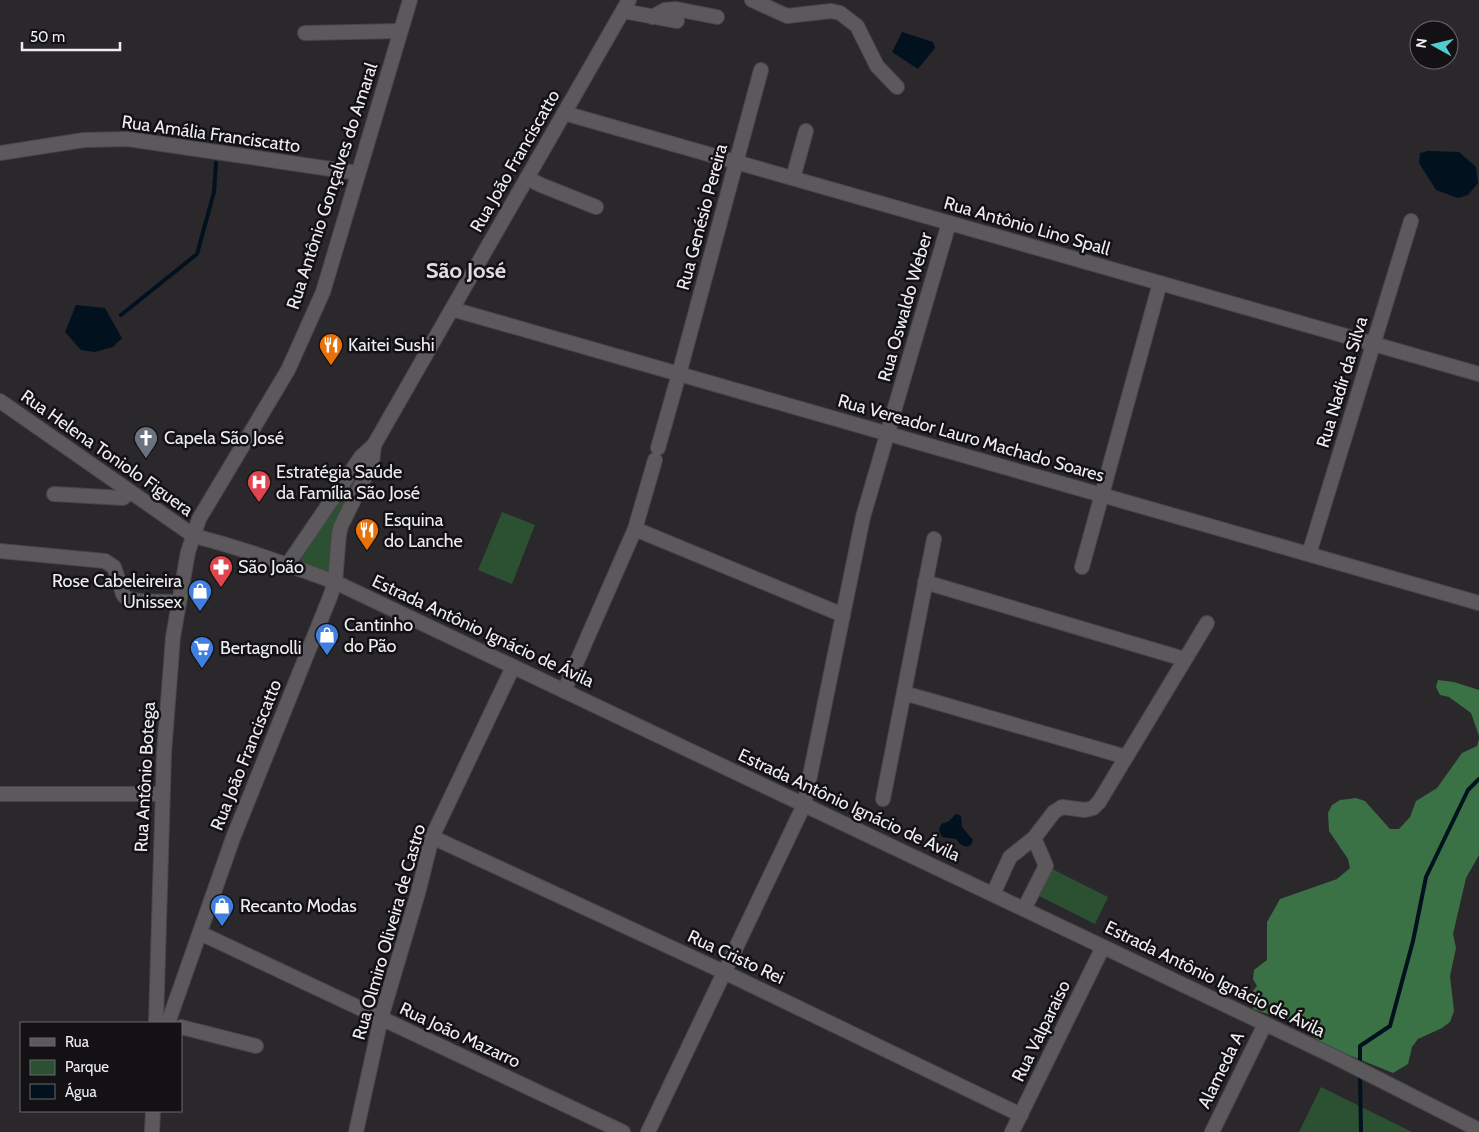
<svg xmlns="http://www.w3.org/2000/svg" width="1479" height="1132" font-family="Cabin,sans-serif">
  <rect width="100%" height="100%" fill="#2b282c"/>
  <!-- green -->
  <g fill="#2b5032">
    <path d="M358,472L334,527L330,570L325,571L301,562V557Z"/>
    <path d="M502,512L535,525L512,584L478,570Z"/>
    <path d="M1052,869L1108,897L1095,924L1039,896Z"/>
    <path d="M1321,1087L1412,1132H1299Z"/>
  </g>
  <!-- forest -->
  <g fill="#3a7145">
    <path d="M1438,680L1454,682L1479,690V736L1471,713L1449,697L1440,695L1436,687Z"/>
    <path d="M1479,739V855L1466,878L1453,934L1456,948L1450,976L1454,1011L1450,1022L1442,1028L1418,1039L1412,1047L1408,1064L1393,1073L1324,1045L1296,1023L1253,1009L1251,993L1257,986L1253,979L1254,970L1267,960V922L1280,899L1337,879L1350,868L1348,859L1329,831L1328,813L1332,805L1340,800L1356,798L1365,801L1390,829H1399L1410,817L1416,801L1437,788L1462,753L1477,746Z"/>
  </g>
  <!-- water -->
  <g fill="#01111e">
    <path d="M902,32L933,42L935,48L918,69L892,52Z"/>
    <path d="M1428,151L1459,152L1476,167L1478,183L1468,195L1458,198L1436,190L1419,163L1420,153Z"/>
    <path d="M76,305L105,308L122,338L113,347L95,352L81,350L65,332Z"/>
    <path d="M957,814L961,816L962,827L973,840L971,845L966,847L960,844L956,839L942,837L939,830L941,824C944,823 949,822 951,819C954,817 953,815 957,814Z"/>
  </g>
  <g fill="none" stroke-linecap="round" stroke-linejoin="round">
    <!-- stream -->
    <g stroke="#01111e" stroke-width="4">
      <path d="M121,315L197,254L214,192L216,163"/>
      <path d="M1360,1067V1046L1390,1026L1413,941L1426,877L1468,790L1479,779"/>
      <path d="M1360,1074L1361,1132"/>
    </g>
    <!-- minor casing -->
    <g stroke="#484649" stroke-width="16">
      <g id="minor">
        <path d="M752,0L787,16L831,11L840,13L857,26L877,66L897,87"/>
        <path d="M623,11L677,21"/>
        <path d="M652,17L665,10L676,9L717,17"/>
        <path d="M305,33L400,31"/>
        <path d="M564,113L1479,374"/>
        <path d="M0,153L84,140L128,139L358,173"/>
        <path d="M527,178L541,185L596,207"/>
        <path d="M793,178L806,131"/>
        <path d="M452,309L1479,603"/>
        <path d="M0,401L194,536C242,548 288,565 335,582L1335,1057L1479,1130"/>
        <path d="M658,448L679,374L761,70"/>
        <path d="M54,494L123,498L130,492"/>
        <path d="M635,529L843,615"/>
        <path d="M0,551L105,561L114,567L123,594C125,597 125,598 129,599C142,603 165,601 179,602"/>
        <path d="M1309,554L1411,221"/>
        <path d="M288,564L361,457L374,445L629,0"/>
        <path d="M1082,567L1160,283"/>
        <path d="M925,582L1184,659"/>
        <path d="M564,691L635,529L655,460"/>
        <path d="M904,693L1126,757"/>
        <path d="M0,794H162"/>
        <path d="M883,799L934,539"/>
        <path d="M432,837L724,972L1021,1115"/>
        <path d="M993,894L1010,857L1034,838L1054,812L1062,807L1085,810L1093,808L1099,802L1207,623"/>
        <path d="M1024,909L1046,866L1034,838"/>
        <path d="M200,933L623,1132"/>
        <path d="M156,1023L164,753L173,637L188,552L199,519L288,370L323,292L410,0"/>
        <path d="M168,1023L233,838L330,597L335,582L339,534L341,526L372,463L374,445"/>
        <path d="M181,1027L256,1046"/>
        <path d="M152,1132L153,1111"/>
        <path d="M356,1132L381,1018L418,893L432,837L513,667"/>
        <path d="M648,1132L804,805L863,517L949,223"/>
        <path d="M1012,1132L1103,947"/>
        <path d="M1212,1132L1265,1024"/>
      </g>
    </g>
    <!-- minor -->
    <use href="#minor" stroke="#5c595d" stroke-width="14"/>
  </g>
  <!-- icons -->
  <defs>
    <g id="restaurant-pin" transform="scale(1.25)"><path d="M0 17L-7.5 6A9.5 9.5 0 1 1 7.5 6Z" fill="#e8710a" stroke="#131113"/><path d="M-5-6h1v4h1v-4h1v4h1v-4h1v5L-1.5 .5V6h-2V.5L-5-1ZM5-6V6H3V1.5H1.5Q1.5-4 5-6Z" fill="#fff"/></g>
    <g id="church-pin" transform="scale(1.25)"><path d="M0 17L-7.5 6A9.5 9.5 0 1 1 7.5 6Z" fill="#6b7280" stroke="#131113"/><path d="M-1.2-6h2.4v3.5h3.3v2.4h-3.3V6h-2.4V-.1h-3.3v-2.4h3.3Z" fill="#fff"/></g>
    <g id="hospital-pin" transform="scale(1.25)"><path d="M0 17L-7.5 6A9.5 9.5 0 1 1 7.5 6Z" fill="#e0444e" stroke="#131113"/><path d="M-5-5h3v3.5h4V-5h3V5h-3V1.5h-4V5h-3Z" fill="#fff"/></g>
    <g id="pharmacy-pin" transform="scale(1.25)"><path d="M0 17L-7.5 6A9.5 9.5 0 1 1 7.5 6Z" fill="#e0444e" stroke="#131113"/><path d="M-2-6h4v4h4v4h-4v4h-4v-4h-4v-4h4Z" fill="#fff"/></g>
    <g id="shop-pin" transform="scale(1.25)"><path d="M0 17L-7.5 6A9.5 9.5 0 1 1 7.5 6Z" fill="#3f7fe0" stroke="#131113"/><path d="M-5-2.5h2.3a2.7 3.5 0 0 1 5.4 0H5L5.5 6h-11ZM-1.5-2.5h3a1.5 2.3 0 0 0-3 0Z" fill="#fff"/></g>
    <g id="supermarket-pin" transform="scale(1.25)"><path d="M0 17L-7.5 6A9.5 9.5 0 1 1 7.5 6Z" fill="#3f7fe0" stroke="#131113"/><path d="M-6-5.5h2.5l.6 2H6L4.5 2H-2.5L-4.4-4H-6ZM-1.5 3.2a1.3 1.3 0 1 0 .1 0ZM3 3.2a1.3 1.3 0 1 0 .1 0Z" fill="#fff"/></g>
  </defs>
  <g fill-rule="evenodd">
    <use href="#restaurant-pin" x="331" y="345"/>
    <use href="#church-pin" x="146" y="438"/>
    <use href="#hospital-pin" x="259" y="482"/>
    <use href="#restaurant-pin" x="367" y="530"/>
    <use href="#pharmacy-pin" x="221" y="567"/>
    <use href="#shop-pin" x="200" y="591"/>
    <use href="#shop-pin" x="327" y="635"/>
    <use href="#supermarket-pin" x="202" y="648"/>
    <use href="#shop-pin" x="222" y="906"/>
  </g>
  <g text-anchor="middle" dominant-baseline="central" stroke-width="5" stroke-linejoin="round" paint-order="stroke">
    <!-- street labels -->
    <g font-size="18" fill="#eeedef" stroke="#131113">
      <text transform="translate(211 134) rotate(8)">Rua Amália Franciscatto</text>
      <text transform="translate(515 161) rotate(-60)">Rua João Franciscatto</text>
      <text transform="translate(332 186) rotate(-72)">Rua Antônio Gonçalves do Amaral</text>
      <text transform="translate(702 217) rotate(-75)">Rua Genésio Pereira</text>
      <text transform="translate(1027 226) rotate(16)">Rua Antônio Lino Spall</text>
      <text transform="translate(905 307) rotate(-74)">Rua Oswaldo Weber</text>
      <text transform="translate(1342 382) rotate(-73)">Rua Nadir da Silva</text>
      <text transform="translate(971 438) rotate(16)">Rua Vereador Lauro Machado Soares</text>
      <text transform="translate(107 453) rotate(35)">Rua Helena Toniolo Figuera</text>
      <text transform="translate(483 631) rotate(25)">Estrada Antônio Ignácio de Ávila</text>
      <text transform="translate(246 755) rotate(-68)">Rua João Franciscatto</text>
      <text transform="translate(145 777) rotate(-87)">Rua Antônio Botega</text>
      <text transform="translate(849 805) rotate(25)">Estrada Antônio Ignácio de Ávila</text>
      <text transform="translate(389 932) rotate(-74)">Rua Olmiro Oliveira de Castro</text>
      <text transform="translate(736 957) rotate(25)">Rua Cristo Rei</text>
      <text transform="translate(1215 979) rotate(26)">Estrada Antônio Ignácio de Ávila</text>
      <text transform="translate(1041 1031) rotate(-64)">Rua Valparaiso</text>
      <text transform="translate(460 1035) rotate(25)">Rua João Mazarro</text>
      <text transform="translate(1221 1070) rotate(-64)">Alameda A</text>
    </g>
    <!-- poi labels -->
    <g font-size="18" fill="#eeedef" stroke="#131113" text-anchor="start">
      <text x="348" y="345">Kaitei Sushi</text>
      <text x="164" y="438">Capela São José</text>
      <text x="276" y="472">Estratégia Saúde<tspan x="276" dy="21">da Família São José</tspan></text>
      <text x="384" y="520">Esquina<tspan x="384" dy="21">do Lanche</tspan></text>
      <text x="238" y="567">São João</text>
      <text x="182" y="581" text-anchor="end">Rose Cabeleireira<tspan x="182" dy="21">Unissex</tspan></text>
      <text x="344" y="625">Cantinho<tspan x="344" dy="21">do Pão</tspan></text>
      <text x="220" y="648">Bertagnolli</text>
      <text x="240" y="906">Recanto Modas</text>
    </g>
    <!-- district labels -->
    <g font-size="22" font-weight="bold" fill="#dfdbe0" stroke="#131113">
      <text x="466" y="270">São José</text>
    </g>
  </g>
  <!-- legend -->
  <rect x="20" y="1022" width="162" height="90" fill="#131113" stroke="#6b696b"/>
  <rect x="30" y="1038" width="25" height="8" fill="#5c595d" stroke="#6b696b"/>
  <text x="65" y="1047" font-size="15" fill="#eeedef">Rua</text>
  <rect x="30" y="1060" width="25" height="15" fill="#2b5032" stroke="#6b696b"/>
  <text x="65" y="1072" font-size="15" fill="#eeedef">Parque</text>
  <rect x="30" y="1084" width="25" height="15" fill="#01111e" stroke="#6b696b"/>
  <text x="65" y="1097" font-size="15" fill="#eeedef">Água</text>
  <!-- north arrow -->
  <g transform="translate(1434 45) rotate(278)"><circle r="24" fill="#131113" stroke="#6b696b"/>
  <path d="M0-4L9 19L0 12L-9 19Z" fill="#51ccd1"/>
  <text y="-8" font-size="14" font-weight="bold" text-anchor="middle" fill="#eeedef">N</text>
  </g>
  <!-- scale -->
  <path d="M22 42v8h98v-8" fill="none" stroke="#eeedef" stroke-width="2.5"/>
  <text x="30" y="42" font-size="15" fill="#eeedef" stroke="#131113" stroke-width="4" paint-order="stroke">50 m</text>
</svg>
